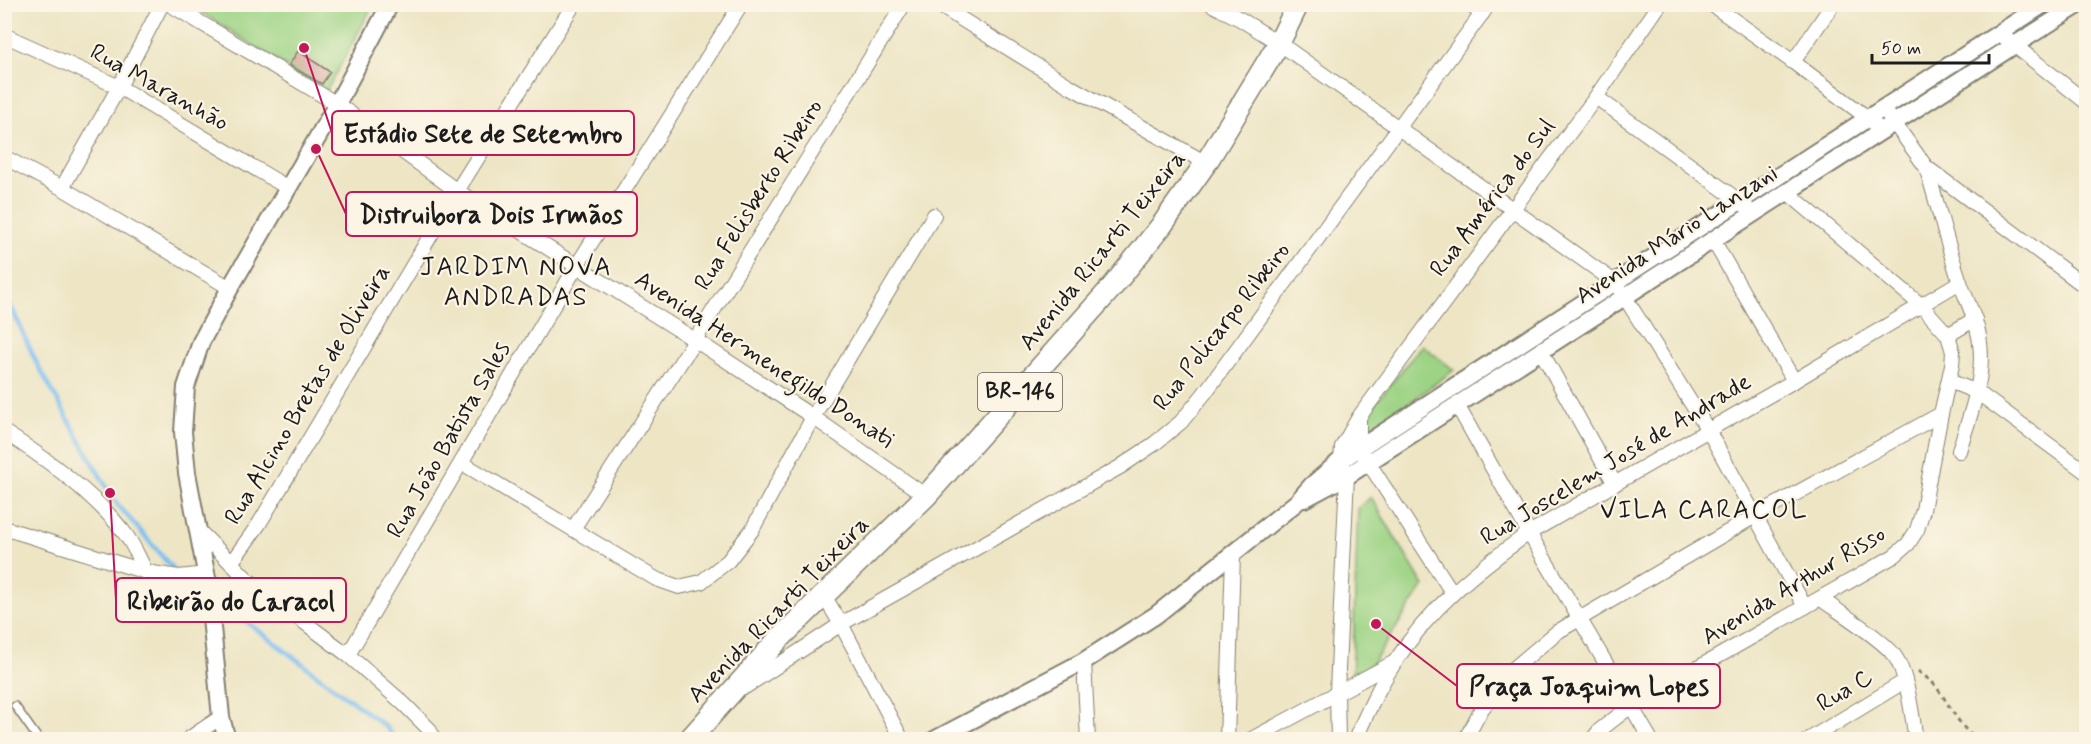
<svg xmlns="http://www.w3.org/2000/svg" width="2091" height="744" font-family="Mynerve,sans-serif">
  <rect width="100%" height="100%" fill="#fcf5e5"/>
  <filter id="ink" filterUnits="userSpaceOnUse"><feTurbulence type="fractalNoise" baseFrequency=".0167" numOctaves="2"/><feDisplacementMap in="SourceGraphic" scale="12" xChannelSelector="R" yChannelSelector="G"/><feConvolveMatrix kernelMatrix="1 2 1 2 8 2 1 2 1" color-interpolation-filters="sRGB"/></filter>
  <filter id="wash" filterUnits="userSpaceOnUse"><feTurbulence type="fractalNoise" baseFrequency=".008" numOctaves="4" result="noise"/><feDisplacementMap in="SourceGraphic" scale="24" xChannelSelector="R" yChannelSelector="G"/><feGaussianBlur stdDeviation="1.35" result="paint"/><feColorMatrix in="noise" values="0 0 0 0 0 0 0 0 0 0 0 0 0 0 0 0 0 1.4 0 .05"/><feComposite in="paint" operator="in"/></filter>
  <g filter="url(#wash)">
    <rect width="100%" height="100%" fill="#ede5c4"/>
    <!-- green -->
    <g fill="#9cd384" stroke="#5c7850" stroke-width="1.5">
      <path d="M190,5H373L326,92Z"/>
      <path d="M1422,345L1454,370L1380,424L1372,428L1367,426L1365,421L1370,410Z"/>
      <path d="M1371,497L1424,586L1373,662L1352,682L1358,508Z"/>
    </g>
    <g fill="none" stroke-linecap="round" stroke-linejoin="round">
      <!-- stream -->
      <g stroke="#7cbff2" stroke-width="4.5">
        <path d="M4,291L37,364L110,493L118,505L173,569"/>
        <path d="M222,603L386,727L396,740"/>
      </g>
    </g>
    <g id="blocks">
      <!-- building -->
      <path fill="#d5a29b" d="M298,51L330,72L322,84L289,65Z"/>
    </g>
  </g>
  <g filter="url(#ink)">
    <use href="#blocks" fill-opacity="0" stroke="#848070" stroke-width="1.5"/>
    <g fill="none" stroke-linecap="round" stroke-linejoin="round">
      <!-- service casing -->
      <g stroke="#848070" stroke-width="10">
        <path id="service" d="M15,706L39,740"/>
      </g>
      <!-- minor casing -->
      <g stroke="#848070" stroke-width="16">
        <g id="minor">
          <path d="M169,4L337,104L457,191L695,340L813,417L926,496"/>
          <path d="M937,4L1071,87L1206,163"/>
          <path d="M1211,4L1240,19L1279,43L1616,283L1708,430L1805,607"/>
          <path d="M1469,4L1482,14"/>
          <path d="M1711,4L1793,62L1869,119L1881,131"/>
          <path d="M1999,33L2086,102"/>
          <path d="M4,35L119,87L288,188"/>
          <path d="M1793,62L1833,4"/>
          <path d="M1596,97L1746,206"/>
          <path d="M1884,109L1926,167L2086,287"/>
          <path d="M4,157L62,188L230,288"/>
          <path d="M1926,167C1938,205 1947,244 1960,282C1967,302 1978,322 1980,343C1985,380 1969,417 1959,451"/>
          <path d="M62,188L119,87L162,4"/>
          <path d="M1713,240L1794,381"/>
          <path d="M1948,335L1975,319"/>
          <path d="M1541,351L1615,484"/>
          <path d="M1949,381L1977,392L2086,472"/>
          <path d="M1457,405L1529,533L1651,740"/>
          <path d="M1359,418V448L1452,592"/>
          <path d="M4,432C47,459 92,492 123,531C133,543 139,558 146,572"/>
          <path d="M462,463L656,579L679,587L701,582L728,561L752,530L813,417L934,215"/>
          <path d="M4,528L146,572L179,577L206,574"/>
          <path d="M197,529L248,580L348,655L403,703L429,729L434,740"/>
          <path d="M573,529L695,340L904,4"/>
          <path d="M231,563L259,524L457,191L574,4"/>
          <path d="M824,596L841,624L902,740"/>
          <path d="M1821,599C1839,612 1881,638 1894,655C1908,674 1912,716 1916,740"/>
          <path d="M348,655L576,267L741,4"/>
          <path d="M1084,661L1088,740"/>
          <path d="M745,687L841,624L1120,467L1154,444L1181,422L1204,394L1489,4"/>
          <path d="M187,740L221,717"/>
          <path d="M1227,740L1233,555"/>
          <path d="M1250,740L1395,662"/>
          <path d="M1338,740L1337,691L1347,476L1341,460L1342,447L1359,417L1596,97L1660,4"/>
          <path d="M1355,740C1367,713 1379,686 1395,662C1429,608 1478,569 1529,533L1794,381L1960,282"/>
          <path d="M1465,740L1481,710L1512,670L1557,632L1755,516L1941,414"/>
          <path d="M1592,740L1600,730L1631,706L1894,556L1908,544L1917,530L1923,510L1941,414L1952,365L1953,352L1948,335L1922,306L1787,192"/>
          <path d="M1808,740L1905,681"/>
        </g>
      </g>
      <!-- tertiary casing -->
      <g stroke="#848070" stroke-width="20">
        <g id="tertiary">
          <path d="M1304,499L1347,476L2013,46L2080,4"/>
          <path d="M227,740L221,717L207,578L187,473L183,432L186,387L201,342L230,288L337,104L390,4"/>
          <path d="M934,740L1084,661L1156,615L1297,502L1312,485L1341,460L2044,4"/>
        </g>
      </g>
      <!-- primary casing -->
      <g stroke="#848070" stroke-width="24">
        <path id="primary" d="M689,740L777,641L926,496L1113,286L1162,225L1206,163L1279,43L1298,4"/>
      </g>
      <!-- path -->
      <path stroke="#848070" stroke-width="3" stroke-dasharray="4.5 4.5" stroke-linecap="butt" d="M1918,671C1923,675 1929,679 1933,683C1949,702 1957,725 1977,740"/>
      <!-- service -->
      <use href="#service" stroke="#fff" stroke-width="7"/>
      <!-- minor -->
      <use href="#minor" stroke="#fff" stroke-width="14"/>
      <!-- tertiary -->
      <use href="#tertiary" stroke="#fff" stroke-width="16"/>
      <!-- primary -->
      <use href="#primary" stroke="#fff" stroke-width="21"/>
    </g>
  </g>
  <g text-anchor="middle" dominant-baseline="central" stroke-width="4.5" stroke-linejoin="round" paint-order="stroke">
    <!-- shield labels -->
    <rect fill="#fcf5e5" stroke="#5f5d58" stroke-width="1.5" x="978" y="373" width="84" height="38" rx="4.5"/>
    <g font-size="22" font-weight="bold" fill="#1c1c1c">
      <text x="1020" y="392">BR-146</text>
    </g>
    <!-- street labels -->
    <g font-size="24" fill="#1c1c1c" stroke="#fcf5e5">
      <text transform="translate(159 88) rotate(29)">Rua Maranhão</text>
      <text transform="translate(759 195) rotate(-58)">Rua Felisberto Ribeiro</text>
      <text transform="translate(1493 198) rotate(-53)">Rua América do Sul</text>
      <text transform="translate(1677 235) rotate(-33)">Avenida Mário Lanzani</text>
      <text transform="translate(1103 251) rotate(-51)">Avenida Ricarti Teixeira</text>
      <text transform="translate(1222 327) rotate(-52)">Rua Policarpo Ribeiro</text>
      <text transform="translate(764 360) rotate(33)">Avenida Hermenegildo Donati</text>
      <text transform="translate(308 395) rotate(-59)">Rua Alcino Bretas de Oliveira</text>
      <text transform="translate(449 440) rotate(-60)">Rua João Batista Sales</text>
      <text transform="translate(1616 460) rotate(-31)">Rua Joscelem José de Andrade</text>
      <text transform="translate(1794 586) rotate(-31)">Avenida Arthur Risso</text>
      <text transform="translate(779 610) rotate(-46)">Avenida Ricarti Teixeira</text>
      <text transform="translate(1845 691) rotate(-31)">Rua C</text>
    </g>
    <!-- neighbourhood labels -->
    <g font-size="26" letter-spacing="1.5" fill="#1c1c1c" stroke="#fcf5e5">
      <text x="516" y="268">JARDIM NOVA<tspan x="516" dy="30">ANDRADAS</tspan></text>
      <text x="1704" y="511">VILA CARACOL</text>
    </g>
  </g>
  <!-- callouts -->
  <path fill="none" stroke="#c2185b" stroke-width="2" d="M304 48L332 133M316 149L346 214M110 493L116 600M1376 624L1457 686"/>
  <g fill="#c2185b" stroke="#fcf5e5" stroke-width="2">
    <circle cx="304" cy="48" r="6"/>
    <circle cx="316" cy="149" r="6"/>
    <circle cx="110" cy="493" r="6"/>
    <circle cx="1376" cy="624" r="6"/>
  </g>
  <g fill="#fcf5e5" stroke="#c2185b" stroke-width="2">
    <rect x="332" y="111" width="302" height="44" rx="6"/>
    <rect x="346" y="192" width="291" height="44" rx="6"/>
    <rect x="116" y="578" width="230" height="44" rx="6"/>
    <rect x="1457" y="664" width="263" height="44" rx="6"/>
  </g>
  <g font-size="26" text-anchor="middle" font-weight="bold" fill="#1c1c1c">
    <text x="483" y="142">Estádio Sete de Setembro</text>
    <text x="491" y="223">Distruibora Dois Irmãos</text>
    <text x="231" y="610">Ribeirão do Caracol</text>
    <text x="1589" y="695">Praça Joaquim Lopes</text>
  </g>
  <!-- margin -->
  <rect width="2091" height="744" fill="none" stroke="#fcf5e5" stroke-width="24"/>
  <!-- scale -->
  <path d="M1872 54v9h117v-9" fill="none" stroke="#1c1c1c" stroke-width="3"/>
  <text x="1881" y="54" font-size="18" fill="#1c1c1c" stroke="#fcf5e5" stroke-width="4.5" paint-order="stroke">50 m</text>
</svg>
